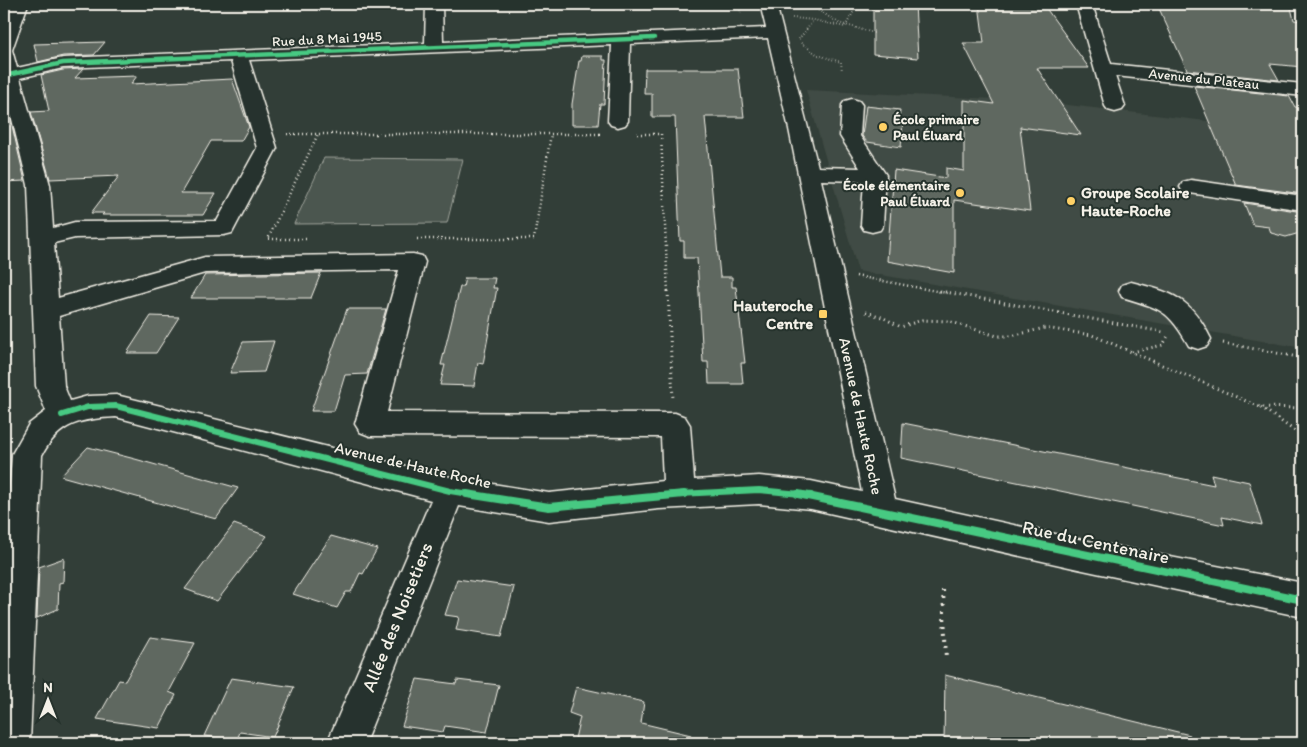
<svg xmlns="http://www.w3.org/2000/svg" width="1307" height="747" font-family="Itim,sans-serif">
  <rect width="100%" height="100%" fill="#323e38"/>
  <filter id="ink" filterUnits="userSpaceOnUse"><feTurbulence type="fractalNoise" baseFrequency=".02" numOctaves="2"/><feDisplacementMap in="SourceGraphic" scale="10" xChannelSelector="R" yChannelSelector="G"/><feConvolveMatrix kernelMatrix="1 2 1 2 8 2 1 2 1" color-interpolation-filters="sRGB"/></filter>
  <g filter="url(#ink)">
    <!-- built -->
    <path fill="#404b44" d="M806,90L1016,100V99L1303,132V348L858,271Z"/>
    <!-- green -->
    <path fill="#4c564f" stroke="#a0a49c" d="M324,158L463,159L447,223L294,224Z"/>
    <!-- building -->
    <g fill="#5f6861" stroke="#f4f1e8">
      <path d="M873,4H915L918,58L873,54Z"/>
      <path d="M979,4H1043L1089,68H1037L1081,135L1020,127L1030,211L954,200V273L887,261L894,170L946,178V168L964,171V100L994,104L963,43H984Z"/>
      <path d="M1157,4H1290L1294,20L1301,21L1303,67L1270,64L1279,80L1187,70Z"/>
      <path d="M105,42L94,55L63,56L38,62L34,44Z"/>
      <path d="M582,56H603V60H606L604,104H600L598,125H572V104L579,61H581Z"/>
      <path d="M83,69L75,78L137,76L131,84L232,79L249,127L241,141H211L181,193H216L203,215H102L104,213H91L119,176L50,179L31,112L49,111L41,75L63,70Z"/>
      <path d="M645,69H738L744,117H705L720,277H732V287H736L745,363H741L743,384H709L708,362H703L697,258H684V241H680L675,117H652V94H644Z"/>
      <path d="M1194,86L1289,96L1295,107L1303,108V194L1236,185Z"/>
      <path d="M866,106L900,110L899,119L903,120L901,147L867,142L862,136Z"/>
      <path d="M4,113H9L25,181L4,182Z"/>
      <path d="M1244,203L1303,212V232L1286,237L1271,233L1269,227L1253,225Z"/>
      <path d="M321,273L311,298H191L205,275Z"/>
      <path d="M465,278H495L493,288H497L483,364L478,363L474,386L440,385L445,365H441L460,287H463Z"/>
      <path d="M347,309H386L367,374L345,375L334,411H311Z"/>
      <path d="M151,316L179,317L156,353H127Z"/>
      <path d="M274,341L264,372L230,373L243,342Z"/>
      <path d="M903,423L1214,485L1211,474L1249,482L1262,525L1222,517L1224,525L901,458Z"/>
      <path d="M88,447L135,459L238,488L216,519L61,476Z"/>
      <path d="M234,524L267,536L217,601L185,589Z"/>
      <path d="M331,536L377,549L363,574L360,573L351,592H346L337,608L293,594Z"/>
      <path d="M64,558L63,582L59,583L58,609L37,618L39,567Z"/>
      <path d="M457,579L514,587L501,637L456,630L459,617L445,615Z"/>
      <path d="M150,637L195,643L169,692L176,695L159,728L97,719L119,680L125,681Z"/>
      <path d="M945,675L1190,735L1189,743H944Z"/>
      <path d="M231,678L294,687L273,737L240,732L237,740L204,736Z"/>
      <path d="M417,679L456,684L457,680L499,685L487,732L445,726L443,732L402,726Z"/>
      <path d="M576,687L644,702L641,723L691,735L690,743H574L580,717L569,713Z"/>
    </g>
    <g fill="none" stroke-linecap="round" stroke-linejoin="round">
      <!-- minor casing -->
      <g stroke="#f4f1e8" stroke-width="3">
        <g id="minor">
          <path d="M12,4H28L12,50L17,68L63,58L425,43L426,4H442L443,42L766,28L760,4H776L818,167L860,168L840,136L842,105L845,101L852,99L859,101L862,105L860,136L886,175L883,225L880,230L872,232L864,230L861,225L864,181L821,180L895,499L1078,539L1303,583V617L1078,569L811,509L759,504L659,509L549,521L459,506L365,743H327L431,500L116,417C81,419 60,422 42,455L30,743H4V571L12,454L29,424L46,411L36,386L28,185L4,86V26ZM768,38L789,129L862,492L811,481L759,476L694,480L690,425L685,417L675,413L387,412L425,262L422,256L413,254L205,257L58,298L54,243L75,238L224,235L232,233L277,148L249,60L612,45L608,121L611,125L618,127L625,125L628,121L630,44ZM231,61L257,148L217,221L75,222L53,228L50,185L20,78L63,68ZM399,270L355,424L360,432L370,436L661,437L663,481L549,493L450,477L116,395L88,396L70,401L64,386L59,316L205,273Z"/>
          <path d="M1076,4H1092L1111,64L1303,84V96L1115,76L1125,106L1122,110L1115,112L1108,110L1105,106Z"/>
          <path d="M1191,180L1303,196V210L1183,192L1180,187L1183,182Z"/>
          <path d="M1131,282C1174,293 1191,298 1211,339L1207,346L1198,349L1189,346C1168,309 1161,309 1122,297L1119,291L1122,285Z"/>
        </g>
      </g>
      <!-- path-far3 -->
      <g stroke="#f4f1e8" stroke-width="2" stroke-dasharray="0.5 2.5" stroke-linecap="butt">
        <path d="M739,4L741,15"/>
        <path d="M808,4L839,23L874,33"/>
        <path d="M792,18L814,20"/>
        <path d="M799,39L814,20L845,27L854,11V4"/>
        <path d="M801,43L818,55L841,62L842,71"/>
      </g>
      <!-- path-far2 -->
      <g stroke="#f4f1e8" stroke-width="2.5" stroke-dasharray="1 3" stroke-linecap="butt">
        <path d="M287,134H600"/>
        <path d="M637,134H661L668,293"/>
        <path d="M306,239H268L318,134"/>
        <path d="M417,239H534L551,134"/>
        <path d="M856,276L947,293"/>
      </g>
      <!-- path-far1 -->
      <g stroke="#f4f1e8" stroke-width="3" stroke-dasharray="1 4" stroke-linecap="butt">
        <path d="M668,291L673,400"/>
        <path d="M940,291L1163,332"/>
        <path d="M866,312L882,317L901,327L922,320L948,321L997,336H1011L1045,328L1092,335L1260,407L1303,408"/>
        <path d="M1223,343L1303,358"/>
        <path d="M1132,352L1163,345L1168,336"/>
        <path d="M1261,407L1303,437"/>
      </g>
      <!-- path -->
      <path stroke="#f4f1e8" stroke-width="4" stroke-dasharray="2 5" stroke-linecap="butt" d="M943,590L946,659"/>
      <!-- minor -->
      <use href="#minor" fill="#26332d" fill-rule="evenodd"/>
      <!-- cycleway-far2 casing -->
      <g stroke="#26332d" stroke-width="6">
        <path id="cycleway-far2" d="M4,76L63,63L654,38"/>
      </g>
      <!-- cycleway-far1 casing -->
      <g stroke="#26332d" stroke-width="9">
        <g id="cycleway-far1">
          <path d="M62,415L88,407L116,406L450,491L475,495"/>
          <path d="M659,495L759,490L811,495"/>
        </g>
      </g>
      <!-- cycleway casing -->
      <g stroke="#26332d" stroke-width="11">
        <g id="cycleway">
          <path d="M467,494L549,507L684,494"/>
          <path d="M798,494L1303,600"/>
        </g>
      </g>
      <!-- cycleway-far2 -->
      <use href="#cycleway-far2" stroke="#46c982" stroke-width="4.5"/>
      <!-- cycleway-far1 -->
      <use href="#cycleway-far1" stroke="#46c982" stroke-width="6"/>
      <!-- cycleway -->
      <use href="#cycleway" stroke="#46c982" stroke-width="8"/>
    </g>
  </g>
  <!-- markers -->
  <g fill="#ffd166" stroke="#26332d" stroke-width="2">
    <circle cx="883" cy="127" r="5"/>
    <circle cx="960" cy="193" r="5"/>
    <circle cx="1071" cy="201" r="5"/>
    <rect x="818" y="309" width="10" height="10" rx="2.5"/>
  </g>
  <g text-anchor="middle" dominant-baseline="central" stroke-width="4" stroke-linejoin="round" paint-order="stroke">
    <!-- far-street labels -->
    <g font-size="14" fill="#f4f1e8" stroke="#26332d">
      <text transform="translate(327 39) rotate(-3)">Rue du 8 Mai 1945</text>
      <text transform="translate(1204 79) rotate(6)">Avenue du Plateau</text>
    </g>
    <!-- far-poi labels -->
    <g font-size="14" font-weight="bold" fill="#f4f1e8" stroke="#26332d" text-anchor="start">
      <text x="893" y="119">École primaire<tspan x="893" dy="16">Paul Éluard</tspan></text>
      <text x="950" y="185" text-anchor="end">École élémentaire<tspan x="950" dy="16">Paul Éluard</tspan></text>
    </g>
    <!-- poi labels -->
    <g font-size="16" font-weight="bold" fill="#f4f1e8" stroke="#26332d" text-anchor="start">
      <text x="1081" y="192">Groupe Scolaire<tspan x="1081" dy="18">Haute-Roche</tspan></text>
      <text x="813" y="305" text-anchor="end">Hauteroche<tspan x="813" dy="18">Centre</tspan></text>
    </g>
    <!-- street labels -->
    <g font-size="16" fill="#f4f1e8" stroke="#26332d">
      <text transform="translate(861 416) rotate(78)">Avenue de Haute Roche</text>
      <text transform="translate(413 465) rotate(13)">Avenue de Haute Roche</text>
    </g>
    <!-- near-street labels -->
    <g font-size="19" fill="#f4f1e8" stroke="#26332d">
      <text transform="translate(1096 542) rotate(12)">Rue du Centenaire</text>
      <text transform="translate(397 617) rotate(-68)">Allée des Noisetiers</text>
    </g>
  </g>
  <!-- margin -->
  <rect width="1307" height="747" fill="none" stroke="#26332d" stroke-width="20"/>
  <rect x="10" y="10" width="1287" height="727" fill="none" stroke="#f4f1e8" stroke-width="2" filter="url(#ink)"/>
  <!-- north arrow -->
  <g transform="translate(48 700)" stroke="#26332d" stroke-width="4" paint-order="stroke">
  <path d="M0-4L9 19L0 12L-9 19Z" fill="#f4f1e8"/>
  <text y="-8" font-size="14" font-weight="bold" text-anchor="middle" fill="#f4f1e8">N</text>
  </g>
</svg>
